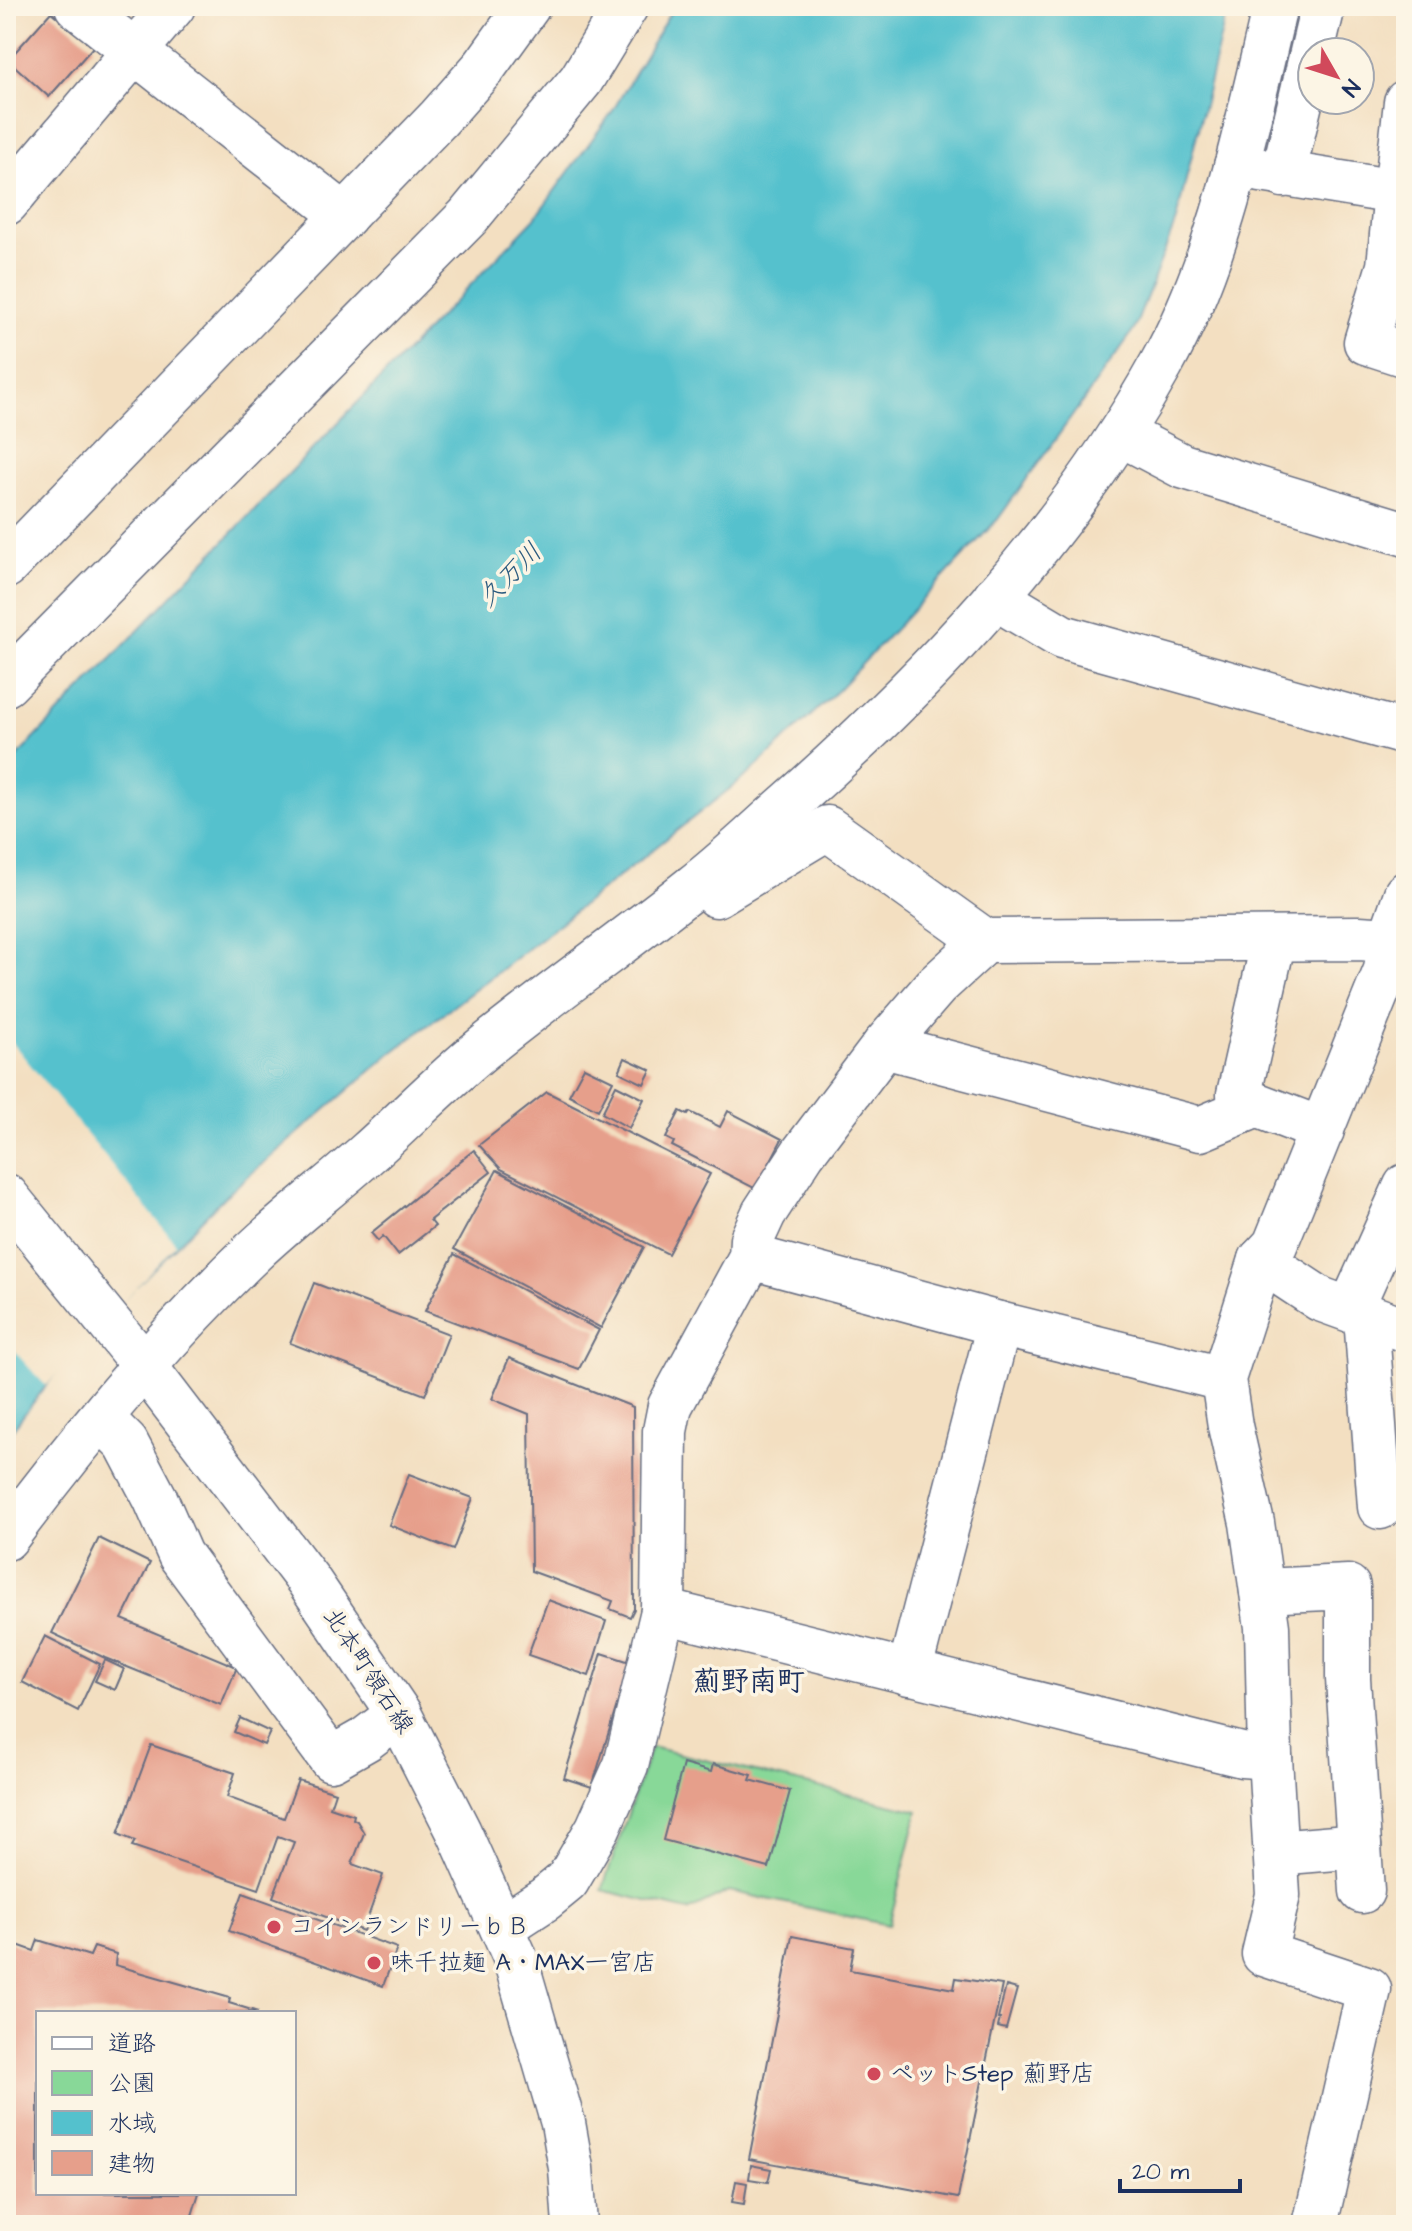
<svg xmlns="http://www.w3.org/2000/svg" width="1412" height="2231" font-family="'Architects Daughter','Klee One',sans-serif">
  <rect width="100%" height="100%" fill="#fcf5e5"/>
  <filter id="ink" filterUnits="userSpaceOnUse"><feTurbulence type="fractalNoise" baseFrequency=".0125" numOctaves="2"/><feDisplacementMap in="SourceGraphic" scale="16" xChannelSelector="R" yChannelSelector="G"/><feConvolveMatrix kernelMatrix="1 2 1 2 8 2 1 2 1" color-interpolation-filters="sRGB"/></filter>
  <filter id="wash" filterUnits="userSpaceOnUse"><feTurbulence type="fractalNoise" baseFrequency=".006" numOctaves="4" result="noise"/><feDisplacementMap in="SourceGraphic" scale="32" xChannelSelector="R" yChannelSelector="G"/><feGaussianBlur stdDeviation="1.8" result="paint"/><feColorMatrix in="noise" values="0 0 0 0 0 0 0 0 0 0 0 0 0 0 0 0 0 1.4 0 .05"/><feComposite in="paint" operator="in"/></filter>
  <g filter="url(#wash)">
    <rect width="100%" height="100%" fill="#f3dfc1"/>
    <!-- green -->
    <path fill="#88d898" stroke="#52847b" stroke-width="2" d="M651,1747L918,1811L889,1925L729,1891L688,1911L602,1890Z"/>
    <!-- water -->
    <path fill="#54c1cd" stroke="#387896" stroke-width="2" d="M674,6H1228L1176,221L1134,330L998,519L834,694L751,772L493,976L390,1054L224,1197L73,1351L6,1438V768L534,219L612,112Z"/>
    <!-- pier -->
    <path fill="#f3dfc1" d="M6,1035L176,1244L46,1386L6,1342Z"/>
    <g id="blocks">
      <!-- building -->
      <g fill="#e69f8b">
        <path d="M51,12L93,47L49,97L8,60Z"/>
        <path d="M625,1058L651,1070L644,1084L619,1072Z"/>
        <path d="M584,1067L613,1081L598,1110L569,1095Z"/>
        <path d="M616,1085L644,1099L629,1128L602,1113Z"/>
        <path d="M547,1092L710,1174L668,1254L501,1169L479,1145Z"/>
        <path d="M680,1111L688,1115L690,1112L720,1127L728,1111L782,1139L756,1189L672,1146L674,1142L666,1138Z"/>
        <path d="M474,1150L491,1172L430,1220L435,1226L398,1255L383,1236L378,1241L371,1233Z"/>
        <path d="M497,1170L644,1247L601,1328L454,1249Z"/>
        <path d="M454,1254L599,1330L579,1369L425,1311Z"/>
        <path d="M314,1283L449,1334L425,1395L290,1343Z"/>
        <path d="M509,1358L633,1407L634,1609L630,1617L610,1609L613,1601L531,1571L529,1414L492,1399Z"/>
        <path d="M409,1474L473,1498L453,1550L389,1525Z"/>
        <path d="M99,1538L150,1563L122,1619L237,1667L221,1705L105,1658L52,1633Z"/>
        <path d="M548,1600L606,1621L589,1676L528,1655Z"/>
        <path d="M45,1636L100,1664L78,1711L22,1682Z"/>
        <path d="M602,1653L630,1662L592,1787L564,1778Z"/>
        <path d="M105,1660L124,1669L115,1690L95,1681Z"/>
        <path d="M240,1718L270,1732L264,1745L234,1732Z"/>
        <path d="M151,1745L235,1773L227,1797L284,1818L298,1780L335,1792L330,1807L354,1815L353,1819L357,1821L364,1833L352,1864L383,1875L363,1931L273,1897L294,1842L278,1836L259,1889L132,1846L135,1841L118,1834Z"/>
        <path d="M683,1764L711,1772L713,1764L752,1775L750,1780L790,1791L769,1868L663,1840Z"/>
        <path d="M243,1893L397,1948L383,1986L229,1931Z"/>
        <path d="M792,1936L854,1948L850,1970L954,1989L956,1978L1002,1985L958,2198L749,2159Z"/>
        <path d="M38,1940L90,1956L94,1947L116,1954L115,1965L230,1998L229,2003L258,2012L38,2013V2193H199L189,2225H6V1941L34,1951Z"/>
        <path d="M1006,1986L1017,1989L1006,2029L998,2027L1000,2019H998Z"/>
        <path d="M751,2165L771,2169L768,2182L749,2179Z"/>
        <path d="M736,2181L747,2183L744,2204L732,2202Z"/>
      </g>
    </g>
  </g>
  <g filter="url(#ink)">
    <use href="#blocks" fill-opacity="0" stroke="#676d81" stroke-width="2"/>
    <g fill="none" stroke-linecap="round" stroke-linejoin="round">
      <!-- minor casing -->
      <g stroke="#676d81" stroke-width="47">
        <g id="minor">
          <path d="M77,6L345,216"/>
          <path d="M1236,166L1396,192L1389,266L1366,342L1406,355"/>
          <path d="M1283,175L1323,6"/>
          <path d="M1396,192L1406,102"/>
          <path d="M6,203L173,6"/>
          <path d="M1121,434L1182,466L1406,534"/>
          <path d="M6,566L439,118L484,67L528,6"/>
          <path d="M995,597L1062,637L1406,733"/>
          <path d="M6,684L468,217L581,80L626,6"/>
          <path d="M716,895L827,828L985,941L1359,938L1390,940L1406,894"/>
          <path d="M884,1046L1200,1129L1257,1105L1322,1130"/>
          <path d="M1240,1111L1239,1094L1274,939"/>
          <path d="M751,1257L999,1324L1223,1379"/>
          <path d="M1261,1260L1320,1299L1406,1330"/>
          <path d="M101,1418L126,1443L155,1498L180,1555L331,1759L366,1739L399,1714"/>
          <path d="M1380,1507L1367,1330L1357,1295L1406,1186"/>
          <path d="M6,1538C81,1437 162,1339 253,1252C290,1217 331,1186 369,1152C407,1118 443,1081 482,1049C551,993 624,942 693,887C723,864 750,838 778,813C925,684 1066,537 1161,365C1222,255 1246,127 1275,6"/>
          <path d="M1262,1591L1348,1587V1679L1362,1891"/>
          <path d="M663,1611L1242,1755L1270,1757"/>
          <path d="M909,1673L999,1324"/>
          <path d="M1276,1853L1359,1846"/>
          <path d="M502,1927L545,1899L567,1881L598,1828L626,1765L663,1611L665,1431L670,1406L751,1257L752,1239L764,1213L803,1153L884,1046L936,986L985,941"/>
          <path d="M1315,2225L1369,1989L1264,1954L1278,1895L1270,1757L1267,1627L1252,1523L1230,1426L1223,1379L1261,1260L1275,1245L1386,970L1390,940L1406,941"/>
        </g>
      </g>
      <!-- secondary casing -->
      <g stroke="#676d81" stroke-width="47">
        <path id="secondary" d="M6,1196L146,1368L308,1580L399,1714L459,1832L514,1955L563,2123L571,2168L575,2225"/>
      </g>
      <!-- minor -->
      <use href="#minor" stroke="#fff" stroke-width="44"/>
      <!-- secondary -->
      <use href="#secondary" stroke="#fff" stroke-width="44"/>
    </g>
  </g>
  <!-- markers -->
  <g fill="#d1495b" stroke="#fcf5e5" stroke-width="3">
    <circle cx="274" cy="1927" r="8"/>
    <circle cx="374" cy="1963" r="8"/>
    <circle cx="874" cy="2074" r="8"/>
  </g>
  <g text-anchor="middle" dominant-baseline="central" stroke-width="7" stroke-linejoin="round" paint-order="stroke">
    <!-- street labels -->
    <g font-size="24" fill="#1b2f5e" stroke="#fcf5e5">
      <text transform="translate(368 1671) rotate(57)">北本町領石線</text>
    </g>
    <!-- poi labels -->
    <g font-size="24" fill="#1b2f5e" stroke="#fcf5e5" text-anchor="start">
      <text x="290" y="1927">コインランドリーｂＢ</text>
      <text x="390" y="1963">味千拉麺 A・MAX一宮店</text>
      <text x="890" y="2074">ペットStep 薊野店</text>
    </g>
    <!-- water labels -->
    <g font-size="26" font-style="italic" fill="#2c5b7f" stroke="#fcf5e5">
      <text transform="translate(510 575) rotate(-45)">久万川</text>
    </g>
    <!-- quarter labels -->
    <g font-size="28" font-weight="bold" fill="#1b2f5e" stroke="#fcf5e5">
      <text x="749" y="1681">薊野南町</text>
    </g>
  </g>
  <!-- margin -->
  <rect width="1412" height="2231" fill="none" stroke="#fcf5e5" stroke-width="32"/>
  <!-- legend -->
  <rect x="36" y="2011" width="260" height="184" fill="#fcf5e5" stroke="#a2a6af" stroke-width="2"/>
  <rect x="52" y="2037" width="40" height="12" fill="#ffffff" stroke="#a2a6af" stroke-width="2"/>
  <text x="108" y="2051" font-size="24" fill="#1b2f5e">道路</text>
  <rect x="52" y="2071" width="40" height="24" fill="#88d898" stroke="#a2a6af" stroke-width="2"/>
  <text x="108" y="2091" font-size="24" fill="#1b2f5e">公園</text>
  <rect x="52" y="2111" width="40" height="24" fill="#54c1cd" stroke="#a2a6af" stroke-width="2"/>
  <text x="108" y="2131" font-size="24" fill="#1b2f5e">水域</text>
  <rect x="52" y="2151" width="40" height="24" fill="#e69f8b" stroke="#a2a6af" stroke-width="2"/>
  <text x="108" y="2171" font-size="24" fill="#1b2f5e">建物</text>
  <!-- north arrow -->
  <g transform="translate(1336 76) rotate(129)"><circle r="38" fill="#fcf5e5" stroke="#a2a6af" stroke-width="2"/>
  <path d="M0-6L14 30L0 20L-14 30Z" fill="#d1495b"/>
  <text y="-12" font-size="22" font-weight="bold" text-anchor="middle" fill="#1b2f5e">N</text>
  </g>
  <!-- scale -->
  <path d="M1120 2179v12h120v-12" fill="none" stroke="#1b2f5e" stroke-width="4"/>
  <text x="1132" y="2179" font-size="24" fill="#1b2f5e" stroke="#fcf5e5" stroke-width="6" paint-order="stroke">20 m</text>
</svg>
